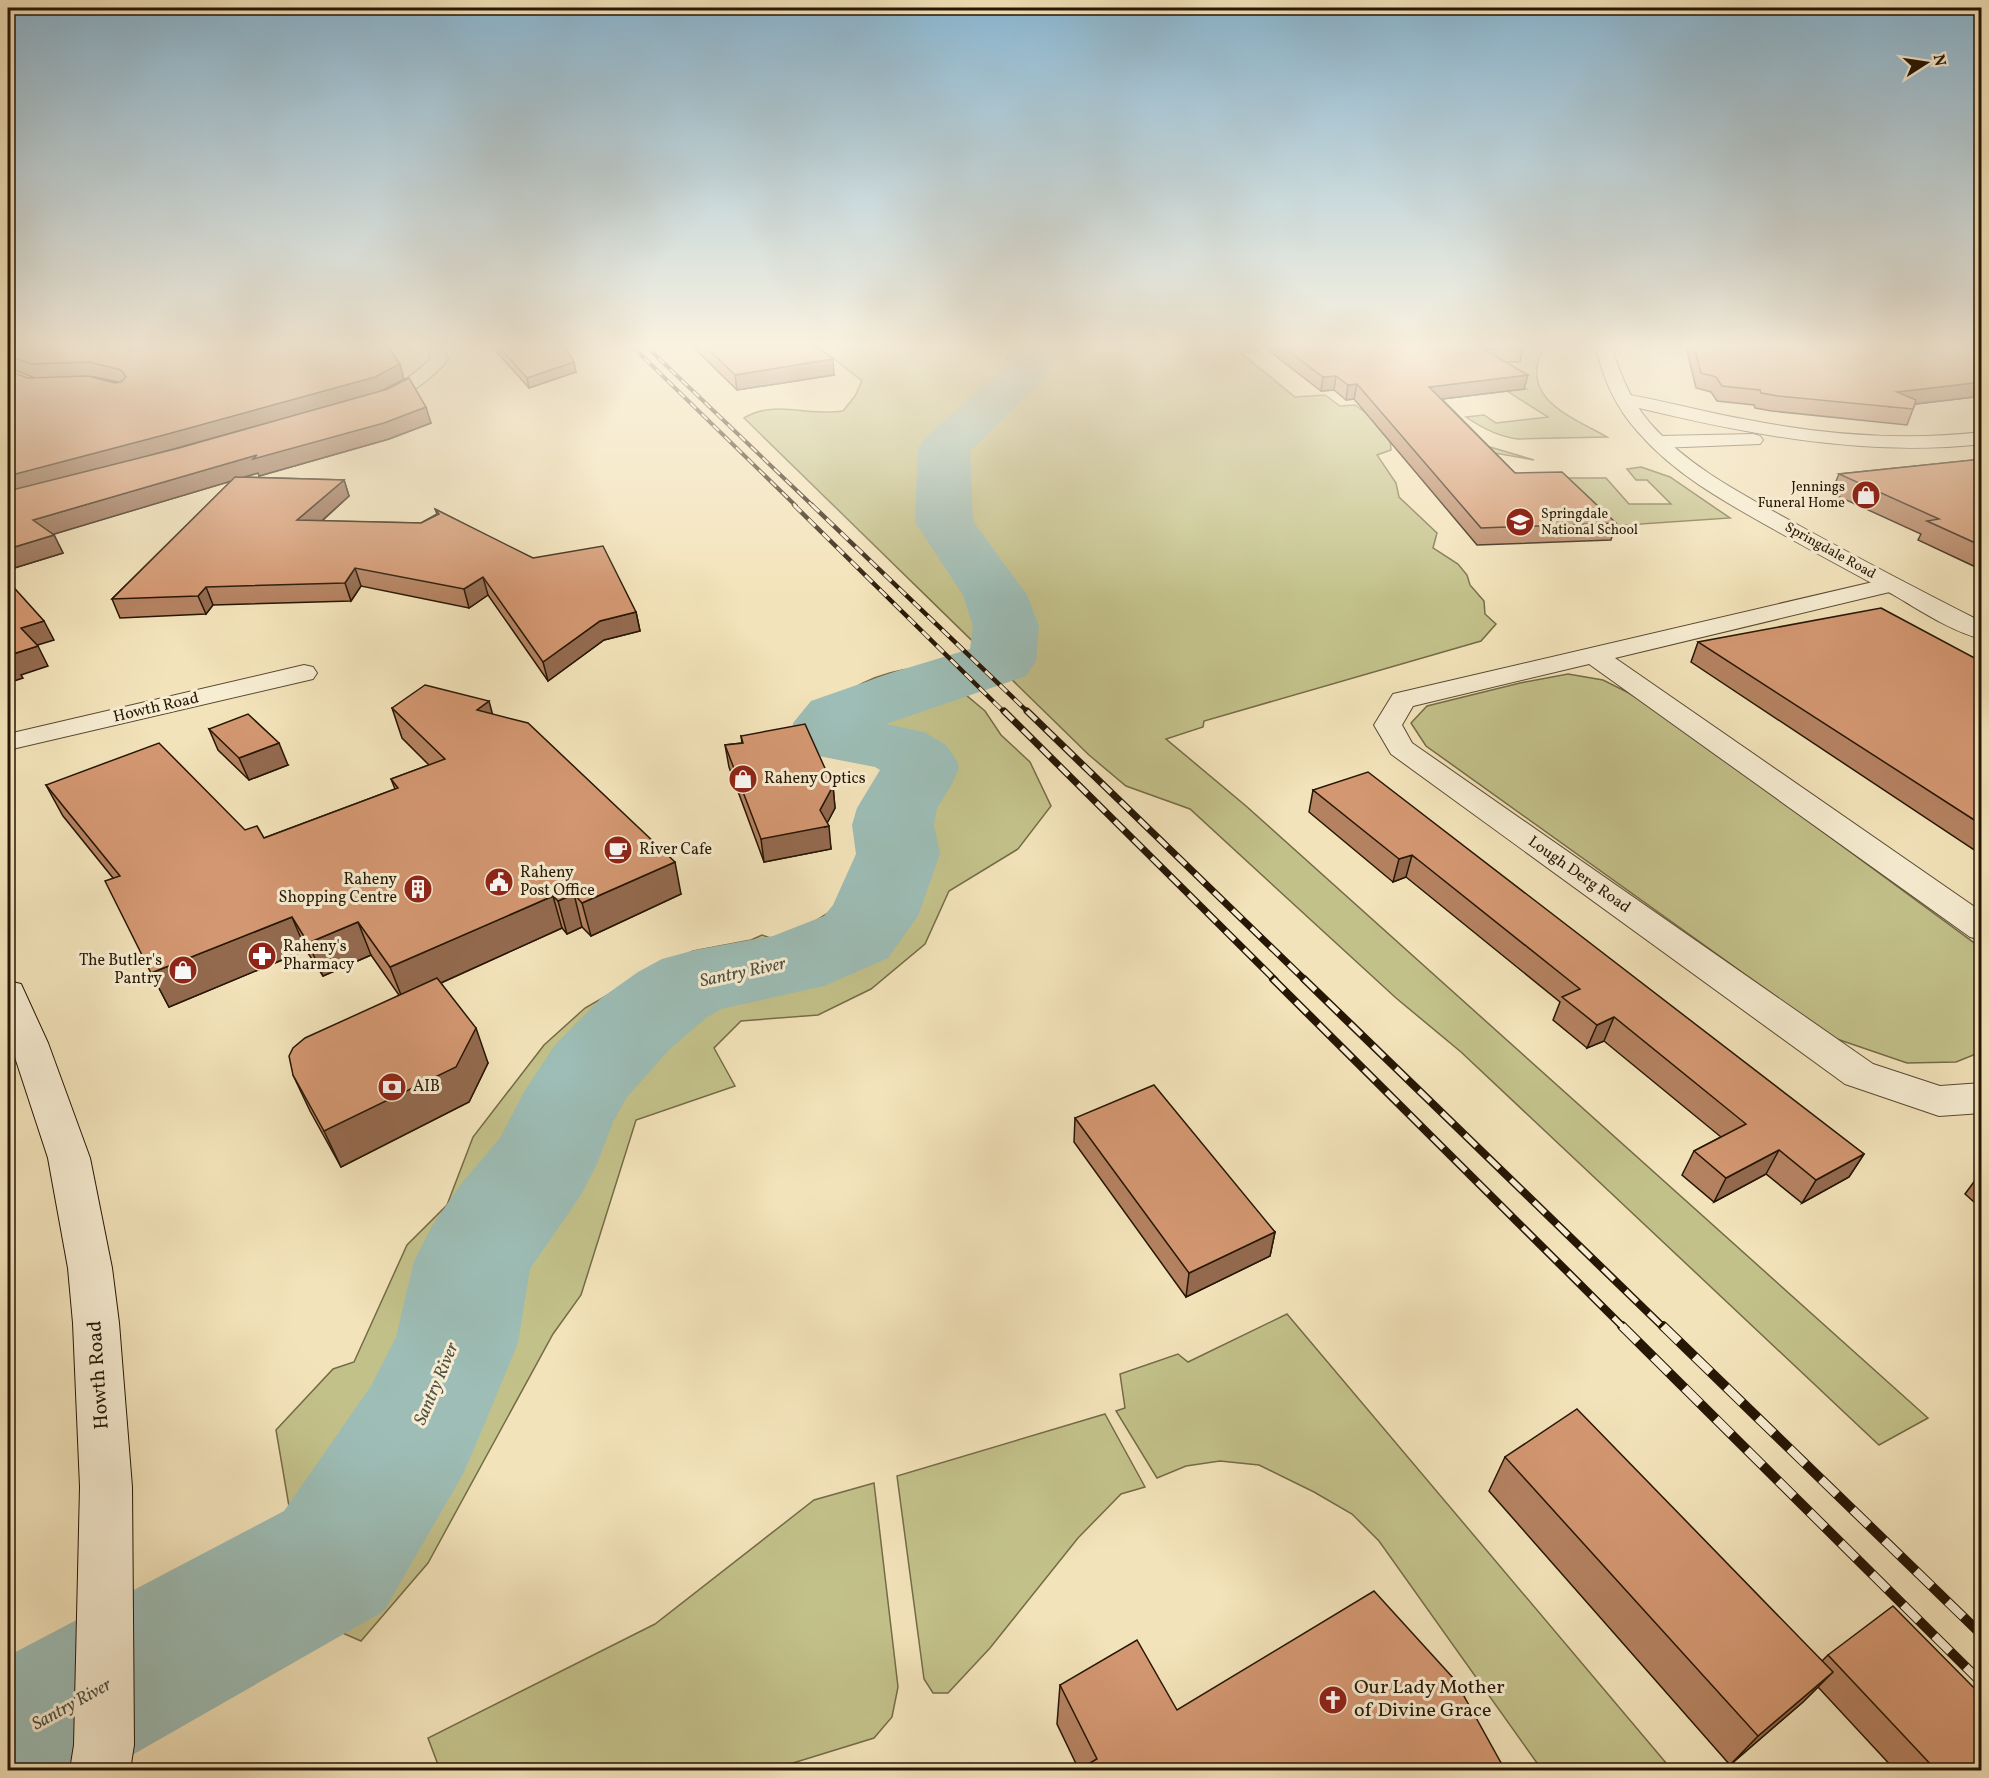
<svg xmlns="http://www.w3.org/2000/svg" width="1989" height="1778" font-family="Vollkorn,serif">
  <rect width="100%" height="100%" fill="#f3e3ba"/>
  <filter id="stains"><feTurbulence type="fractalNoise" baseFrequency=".00333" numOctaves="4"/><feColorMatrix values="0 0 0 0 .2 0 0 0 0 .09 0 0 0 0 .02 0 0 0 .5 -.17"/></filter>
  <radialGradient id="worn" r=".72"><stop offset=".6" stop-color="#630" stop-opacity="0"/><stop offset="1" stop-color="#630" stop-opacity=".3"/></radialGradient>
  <!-- green -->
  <g fill="#c3c18a" stroke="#746c47" stroke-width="1.5">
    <path d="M819,347H1010L1007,361L1041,368L1047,347H1254L1259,351L1241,353L1295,397L1325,395L1340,406L1355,405L1370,416L1473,442L1534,460L1382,433L1390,438L1391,450L1377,455L1396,483L1399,497L1437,533L1433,548L1458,564L1467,575L1470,585L1484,601L1485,614L1496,624L1481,641L1204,721L1203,727L1166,739L1246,806L1928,1418L1879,1445L1461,1052L1396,998L1190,809L1126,786L1089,755L744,418C775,399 810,417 843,411L855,396L862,381Z"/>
    <path d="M1407,347H1544C1517,398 1570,416 1607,437L1518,439C1499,437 1482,428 1466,417L1484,415L1496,423L1548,417L1507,391L1527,389L1510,379Z"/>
    <path d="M1641,467L1670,477L1730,518L1611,526L1565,478H1606L1629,504H1671L1647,480H1636L1627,469Z"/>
    <path d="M918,668L954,685L985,711L1001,735L1030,762L1051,806L1018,849L949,891L925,944L871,989L818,1015L741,1021L714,1048L735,1086L636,1120L581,1295L553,1334L428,1563L361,1641L308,1618L276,1430L333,1369L354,1362L407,1245L447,1205L473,1137L544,1045L585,1008L637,978L693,951L751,940L762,935L773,939L798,932L836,908L860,901L901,876L903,852L909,833L905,816L923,787L909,772L904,761L888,755L849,750L820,737L816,718C843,689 879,671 918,668Z"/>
    <path d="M1568,674L1603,680L1629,693L1664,715L1981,948V1052L1956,1062L1907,1063L1834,1038L1426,746L1411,723L1427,706L1520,683Z"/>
    <path d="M1287,1314L1672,1770H1542L1379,1541L1352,1514L1314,1492L1259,1465L1220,1461L1186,1466L1157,1478L1116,1411L1125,1408L1120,1374L1178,1354L1188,1362Z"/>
    <path d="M1105,1414L1145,1487L1121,1494L1078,1538L990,1648L948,1693H933L924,1679L897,1476Z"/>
    <path d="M874,1483L898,1687L892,1717L874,1738L780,1767L756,1770H440L428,1738L655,1624L814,1500Z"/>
  </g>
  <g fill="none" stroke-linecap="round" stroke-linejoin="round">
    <!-- river -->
    <path fill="#9dbdb6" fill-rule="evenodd" d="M1014,347H1057L1046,374L1039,384L970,451L973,521L1027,595L1039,626L1036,661L1026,676L886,724L924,732L946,745L957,761L959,768L952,784L937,808L934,825L940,854L918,916L888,958L824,986L721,1009L706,1018L670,1049L627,1097L613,1122L597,1164L581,1195L530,1269L518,1343L482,1430L463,1474L384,1611L106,1770H8V1656L284,1511L371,1386L396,1337L414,1261L432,1226L461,1184L500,1138L525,1090L555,1045L600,999L638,972L662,959L695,950L773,936L824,916L833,905L856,854L852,825L857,808L880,770L875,767L803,753L792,737L793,723L811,701L894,672L970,649L973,626L963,595L915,522L918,448L926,437L1003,368Z"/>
    <!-- minor casing -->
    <g stroke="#594932" stroke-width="2">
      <g id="minor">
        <path d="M15,347H31L14,370L8,371V356Z"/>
        <path d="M427,347H443L448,359C435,378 388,413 364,407L361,403L364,399C390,390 412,378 431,358Z"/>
        <path d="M1624,394C1666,401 1707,413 1749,420C1826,435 1903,441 1982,432V444C1859,458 1737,432 1618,403L1615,399L1618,395Z"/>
        <path d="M1753,434L1760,436L1763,440L1760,444L1659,448L1652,446L1649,442L1652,438L1659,436Z"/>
        <path d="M1890,578L1898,580L1902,585L1898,590L1615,658L1982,912V940L1970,937L1589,664L1413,706L1402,725L1412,743L1873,1064L1940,1086L1982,1083V1113L1939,1116L1845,1084L1391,754L1374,725L1393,694Z"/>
        <path d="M304,665L313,667L317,673L313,679L8,750V734Z"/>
      </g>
    </g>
    <!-- tertiary casing -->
    <g stroke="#594932" stroke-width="2">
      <path id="tertiary" d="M1596,347H1612C1620,375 1631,401 1650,423C1690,469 1748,497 1800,526C1860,559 1921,591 1982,622V639C1952,632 1918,609 1892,594C1853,573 1814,552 1775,530C1727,503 1675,475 1638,432C1616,408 1603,379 1596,347Z"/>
    </g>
    <!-- secondary casing -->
    <g stroke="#261604" stroke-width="2">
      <path id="secondary" d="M8,981L21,984L48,1043L90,1158L112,1268L119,1323L132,1487L134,1745L130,1770H70L74,1745L80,1487L73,1323L68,1268L48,1158L8,1036Z"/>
    </g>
    <!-- minor -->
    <use href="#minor" fill="#f7edd2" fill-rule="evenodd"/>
    <!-- tertiary -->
    <use href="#tertiary" fill="#f7edd2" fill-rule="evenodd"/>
    <!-- secondary -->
    <use href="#secondary" fill="#f7edd2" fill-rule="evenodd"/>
    <!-- rail-far4 casing -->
    <g stroke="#261604" stroke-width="4">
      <g id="rail-far4">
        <path d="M633,347L796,506"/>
        <path d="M647,347L813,506"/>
      </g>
    </g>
    <!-- rail-far3 casing -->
    <g stroke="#261604" stroke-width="4.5">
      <g id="rail-far3">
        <path d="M794,505L1005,713"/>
        <path d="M812,505L1029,713"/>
      </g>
    </g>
    <!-- rail-far2 casing -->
    <g stroke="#261604" stroke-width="7">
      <g id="rail-far2">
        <path d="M1004,711L1275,980"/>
        <path d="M1027,711L1305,980"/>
      </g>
    </g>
    <!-- rail-far1 casing -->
    <g stroke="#261604" stroke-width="8">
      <g id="rail-far1">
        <path d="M1273,979L1624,1328"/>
        <path d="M1304,979L1664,1328"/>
      </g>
    </g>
    <!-- rail casing -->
    <g stroke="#261604" stroke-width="10">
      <g id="rail">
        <path d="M1622,1326L1982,1683"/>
        <path d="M1663,1326L1982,1635"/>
      </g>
    </g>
    <!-- rail-far4 -->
    <use href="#rail-far4" stroke="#f7edd2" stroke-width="2" stroke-dasharray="8" stroke-linecap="butt"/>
    <!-- rail-far3 -->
    <use href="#rail-far3" stroke="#f7edd2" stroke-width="3" stroke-dasharray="10" stroke-linecap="butt"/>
    <!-- rail-far2 -->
    <use href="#rail-far2" stroke="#f7edd2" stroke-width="4.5" stroke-dasharray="13" stroke-linecap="butt"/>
    <!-- rail-far1 -->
    <use href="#rail-far1" stroke="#f7edd2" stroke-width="5" stroke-dasharray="16" stroke-linecap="butt"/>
    <!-- rail -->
    <use href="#rail" stroke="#f7edd2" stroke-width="8" stroke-dasharray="22" stroke-linecap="butt"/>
  </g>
  <!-- wall -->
  <g fill="#b58261" stroke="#261604" stroke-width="1.5" fill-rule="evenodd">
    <path d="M492,347H565L576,372L529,388Z"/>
    <path d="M693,347H816L834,375L737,390Z"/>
    <path d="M1264,347H1528H1523L1520,362H1506L1524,389L1442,399L1515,473L1616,523L1611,540L1477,545L1354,399L1346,400L1334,390L1321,391Z"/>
    <path d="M1686,347H1982V396L1915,404L1907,425L1772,411L1755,408L1754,405L1717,401L1711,392L1696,388Z"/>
    <path d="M9,356L404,379L382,390L431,423L389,439L259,476L258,473L244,477L344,480L349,496L322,521L421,523L437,514L435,509L636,612L640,631L604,640L548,681L488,595L469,608L361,586L351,601L213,605L206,614L120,618L112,599L231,481L53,534L54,535L63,553L8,570L28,378H35L16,371ZM92,377H95L118,382L115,383Z"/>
    <path d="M1982,459V570L1918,540L1921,534L1831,493L1839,474Z"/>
    <path d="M1698,642L1982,662V855L1691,662Z"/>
    <path d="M392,708L492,714L681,894L591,936L582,927L567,934L562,928L441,983L488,1063L469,1102L341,1167L310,1111L293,1075L399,995L371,955L323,976L306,950L169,1007L151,973L113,878L63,816L46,785L245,830L264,838L395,789L391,779L429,765L402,738Z"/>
    <path d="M209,729L288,765L249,780L218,750Z"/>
    <path d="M741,736L833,786L835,808L827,823L831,849L764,862L729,767L725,745L742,743Z"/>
    <path d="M1313,790L1864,1154L1849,1177L1802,1203L1766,1174L1714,1202L1682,1175L1694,1151L1721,1137L1604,1041L1587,1048L1553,1020L1560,1002L1406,877L1393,882L1309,812Z"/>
    <path d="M1075,1118L1275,1232L1270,1256L1186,1297L1074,1142Z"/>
    <path d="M1982,1171V1209L1965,1194Z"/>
    <path d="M1505,1457L1822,1661L1828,1655L1982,1770H1895L1818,1687L1803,1702L1730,1765L1489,1491Z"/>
    <path d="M1060,1685L1177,1710L1079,1770L1057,1724Z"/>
  </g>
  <!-- shaded-wall -->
  <g fill="#946a4f" stroke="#261604" stroke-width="1.5">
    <path d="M8,347H13L8,354Z"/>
    <path d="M833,359L834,375L737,390L735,375Z"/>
    <path d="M574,362L576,372L529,388L527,378Z"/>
    <path d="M400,364L404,379L379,392L8,495V476Z"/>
    <path d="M1528,375L1524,389L1426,401L1429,387Z"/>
    <path d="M1336,376L1334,390L1321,391L1323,377Z"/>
    <path d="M1982,382V396L1890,407L1897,392Z"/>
    <path d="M1357,384L1354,399L1346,400L1348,385Z"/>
    <path d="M426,407L431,423L389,439L259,476L258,473L41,538L33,520L257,455Z"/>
    <path d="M344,480L349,496L303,538L297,520Z"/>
    <path d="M54,535L63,553L8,570V549Z"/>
    <path d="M355,568L361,586L351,601L345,583Z"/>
    <path d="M483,577L488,595L469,608L464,589Z"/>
    <path d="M206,587L213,605L206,614L198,596Z"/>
    <path d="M636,612L640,631L604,640L548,681L543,662L600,621Z"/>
    <path d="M44,621L54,640L31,647L21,628Z"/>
    <path d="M38,646L48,666L21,675L23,678L8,683V660L10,655Z"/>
    <path d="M489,701L497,731L477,710Z"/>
    <path d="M279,743L288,765L249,780L239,758Z"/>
    <path d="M833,786L835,808L825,827L829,826L831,849L764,862L761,839L820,810Z"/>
    <path d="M1412,855L1406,877L1393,882L1399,859Z"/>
    <path d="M675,862L681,894L591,936L582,903Z"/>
    <path d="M574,894L582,927L567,934L558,901Z"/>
    <path d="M553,896L562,928L403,1000L390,967Z"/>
    <path d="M292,917L306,950L169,1007L151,973Z"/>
    <path d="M358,922L371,955L323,976L308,943Z"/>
    <path d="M1614,1017L1604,1041L1587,1048L1597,1025Z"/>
    <path d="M476,1028L488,1063L469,1102L341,1167L324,1131Z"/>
    <path d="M1779,1150L1766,1174L1714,1202L1726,1178Z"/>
    <path d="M1864,1154L1849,1177L1802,1203L1816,1180Z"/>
    <path d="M1275,1232L1270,1256L1186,1297L1189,1273Z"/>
    <path d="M1833,1672L1803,1702L1730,1765L1758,1736Z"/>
  </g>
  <!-- building -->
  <g fill="#d39771" stroke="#261604" stroke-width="1.5">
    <path d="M17,347H388L400,364L375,377L164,435L8,476V371L28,378L88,376L115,383L121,382L126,377L121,370L89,362L32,364L9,356Z"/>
    <path d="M499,347H565L574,362L527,378Z"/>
    <path d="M706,347H816L833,359L735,375Z"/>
    <path d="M1283,347H1523L1524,348L1483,349L1528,375L1429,387L1515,473L1562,472L1616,523L1481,528L1357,384L1348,385L1336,376L1323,377Z"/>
    <path d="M1694,347H1982V382L1897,392L1916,400L1913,409L1778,396L1761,393L1760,390L1722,386L1716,377L1701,373Z"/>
    <path d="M409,378L426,407L384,423L253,459L257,455L33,520L54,535L8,549V491L179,448L388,389Z"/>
    <path d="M1982,459V546L1927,521L1939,519L1839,474Z"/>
    <path d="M235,477L344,480L297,520L421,523L439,514L435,509L533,558L603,546L636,612L600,621L543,662L483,577L464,589L355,568L345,583L206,587L198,596L112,599Z"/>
    <path d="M8,581L44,621L21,628L38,646L10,655L12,658L8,660Z"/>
    <path d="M1881,608L1982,662V825L1698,642Z"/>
    <path d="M425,685L489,701L477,710L528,723L675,862L582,903L574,894L558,901L553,896L390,967L358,922L308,943L292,917L151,973L105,881L120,876L46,785L159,743L245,830L257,826L264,838L398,788L391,779L445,759L392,708Z"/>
    <path d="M248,714L279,743L239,758L209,729Z"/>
    <path d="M805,724L833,786L820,810L829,826L761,839L725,745L743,743L741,736Z"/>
    <path d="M1368,772L1864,1154L1816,1180L1779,1150L1726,1178L1694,1151L1746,1124L1614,1017L1597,1025L1562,997L1580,989L1412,855L1399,859L1313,790Z"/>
    <path d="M437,978L476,1028L456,1067L324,1131L293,1075L289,1056L293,1048L305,1038Z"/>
    <path d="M1154,1085L1275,1232L1189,1273L1075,1118Z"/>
    <path d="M1577,1409L1833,1672L1758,1736L1505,1457Z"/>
    <path d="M1374,1591L1455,1680L1505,1770H1078L1097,1759L1060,1685L1137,1640L1177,1710Z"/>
    <path d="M1893,1606L1982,1696V1770H1936L1828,1655Z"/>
  </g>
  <!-- sky -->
  <linearGradient id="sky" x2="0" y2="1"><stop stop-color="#8ab8d4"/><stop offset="0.58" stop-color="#faf2e0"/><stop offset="1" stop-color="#faf2e0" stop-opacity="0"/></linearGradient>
  <rect width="1989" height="596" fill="url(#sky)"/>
  <!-- icons -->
  <defs>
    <g id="shop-disc" transform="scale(1.5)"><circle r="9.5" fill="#8f2418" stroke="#f7edd2"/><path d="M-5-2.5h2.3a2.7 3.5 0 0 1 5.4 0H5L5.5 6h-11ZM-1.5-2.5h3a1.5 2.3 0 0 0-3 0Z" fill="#fff"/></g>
    <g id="school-disc" transform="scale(1.5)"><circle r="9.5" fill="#8f2418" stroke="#f7edd2"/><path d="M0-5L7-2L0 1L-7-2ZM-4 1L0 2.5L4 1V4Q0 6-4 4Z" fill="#fff"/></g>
    <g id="cafe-disc" transform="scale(1.5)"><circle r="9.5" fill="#8f2418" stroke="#f7edd2"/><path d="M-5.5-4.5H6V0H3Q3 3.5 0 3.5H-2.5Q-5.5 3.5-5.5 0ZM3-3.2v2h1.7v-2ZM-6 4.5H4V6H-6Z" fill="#fff"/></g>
    <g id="civic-disc" transform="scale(1.5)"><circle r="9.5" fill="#8f2418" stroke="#f7edd2"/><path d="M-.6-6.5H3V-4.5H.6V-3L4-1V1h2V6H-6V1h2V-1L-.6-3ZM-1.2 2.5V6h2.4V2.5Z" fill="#fff"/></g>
    <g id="building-disc" transform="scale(1.5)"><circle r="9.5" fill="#8f2418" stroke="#f7edd2"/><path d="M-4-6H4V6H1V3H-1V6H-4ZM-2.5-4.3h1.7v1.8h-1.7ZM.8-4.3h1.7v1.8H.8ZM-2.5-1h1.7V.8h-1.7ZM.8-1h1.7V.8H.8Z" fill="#fff"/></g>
    <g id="pharmacy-disc" transform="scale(1.5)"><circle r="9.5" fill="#8f2418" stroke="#f7edd2"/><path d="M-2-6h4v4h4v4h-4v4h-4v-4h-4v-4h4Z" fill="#fff"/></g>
    <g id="bank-disc" transform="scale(1.5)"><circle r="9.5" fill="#8f2418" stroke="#f7edd2"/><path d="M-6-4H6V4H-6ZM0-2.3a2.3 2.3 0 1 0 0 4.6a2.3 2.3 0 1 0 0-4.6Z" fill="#fff"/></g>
    <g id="church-disc" transform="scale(1.5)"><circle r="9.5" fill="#8f2418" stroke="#f7edd2"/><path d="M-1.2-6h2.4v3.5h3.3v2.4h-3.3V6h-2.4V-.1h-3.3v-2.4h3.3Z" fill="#fff"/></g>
  </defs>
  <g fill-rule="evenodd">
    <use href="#shop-disc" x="1866" y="495"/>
    <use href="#school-disc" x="1520" y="522"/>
    <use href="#shop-disc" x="743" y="779"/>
    <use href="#cafe-disc" x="618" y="850"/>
    <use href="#civic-disc" x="499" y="882"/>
    <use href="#building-disc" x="418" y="889"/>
    <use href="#pharmacy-disc" x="262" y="956"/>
    <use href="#shop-disc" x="183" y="970"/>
    <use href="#bank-disc" x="392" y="1087"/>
    <use href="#church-disc" x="1333" y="1700"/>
  </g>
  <g text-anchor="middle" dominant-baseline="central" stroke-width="6" stroke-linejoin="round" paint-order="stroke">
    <!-- far-poi labels -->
    <g font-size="14" fill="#261604" stroke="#f7edd2" text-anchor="end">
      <text x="1845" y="487">Jennings<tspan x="1845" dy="16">Funeral Home</tspan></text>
      <text x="1541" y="514" text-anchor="start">Springdale<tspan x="1541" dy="16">National School</tspan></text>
    </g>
    <!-- far-street labels -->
    <g font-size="14" fill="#261604" stroke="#f7edd2">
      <text transform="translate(1830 551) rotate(29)">Springdale Road</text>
    </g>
    <!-- street labels -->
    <g font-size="16" fill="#261604" stroke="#f7edd2">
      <text transform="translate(156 708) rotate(-13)">Howth Road</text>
      <text transform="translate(1579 875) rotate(35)">Lough Derg Road</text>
    </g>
    <!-- poi labels -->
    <g font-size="16" fill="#261604" stroke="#f7edd2" text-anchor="start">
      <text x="764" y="779">Raheny Optics</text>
      <text x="639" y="850">River Cafe</text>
      <text x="520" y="873">Raheny<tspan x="520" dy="18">Post Office</tspan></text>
      <text x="397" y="880" text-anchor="end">Raheny<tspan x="397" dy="18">Shopping Centre</tspan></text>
      <text x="283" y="947">Raheny's<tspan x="283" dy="18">Pharmacy</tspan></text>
      <text x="162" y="961" text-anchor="end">The Butler's<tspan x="162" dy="18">Pantry</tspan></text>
      <text x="413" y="1087">AIB</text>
    </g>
    <!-- water labels -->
    <g font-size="18" font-style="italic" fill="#505042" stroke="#f7edd2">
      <text transform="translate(743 973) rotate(-12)">Santry River</text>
      <text transform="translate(437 1384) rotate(-67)">Santry River</text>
      <text transform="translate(72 1705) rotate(-29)">Santry River</text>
    </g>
    <!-- near-street labels -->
    <g font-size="20" fill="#261604" stroke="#f7edd2">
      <text transform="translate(99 1375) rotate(-94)">Howth Road</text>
    </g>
    <!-- near-poi labels -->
    <g font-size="20" fill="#261604" stroke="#f7edd2" text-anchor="start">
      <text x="1354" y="1688">Our Lady Mother<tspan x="1354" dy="23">of Divine Grace</tspan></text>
    </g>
  </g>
  <!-- margin -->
  <rect width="1989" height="1778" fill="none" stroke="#f3e3ba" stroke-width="30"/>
  <rect x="9" y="9" width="1971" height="1760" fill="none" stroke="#261604" stroke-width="3"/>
  <rect x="15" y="15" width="1959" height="1748" fill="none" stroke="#261604" stroke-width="1.5"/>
  <!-- north arrow -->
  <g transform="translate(1926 63) rotate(78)" stroke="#f7edd2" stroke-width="4.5" paint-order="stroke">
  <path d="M0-4.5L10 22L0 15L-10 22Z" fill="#261604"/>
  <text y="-9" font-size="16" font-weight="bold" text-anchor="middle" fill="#261604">N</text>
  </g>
  <rect width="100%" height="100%" filter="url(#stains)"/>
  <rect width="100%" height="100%" fill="url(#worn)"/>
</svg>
